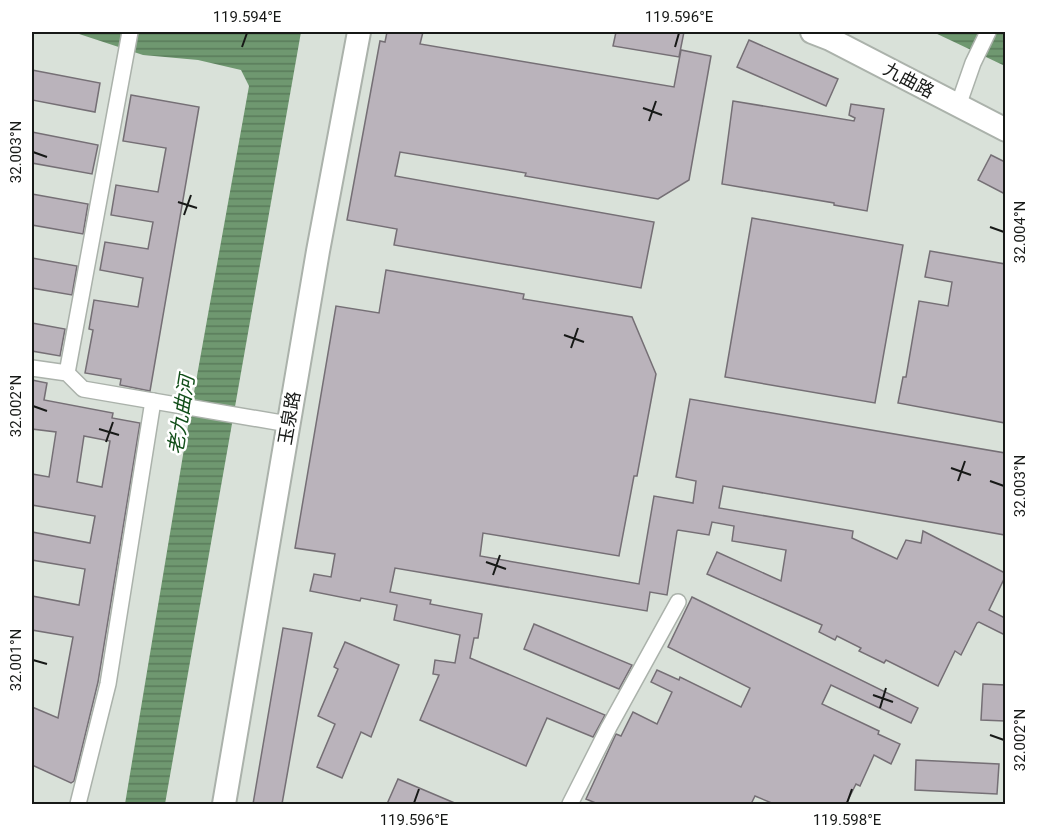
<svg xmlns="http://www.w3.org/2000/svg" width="1037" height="836" font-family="Roboto,'Noto Sans SC',sans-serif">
  <defs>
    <pattern id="water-rules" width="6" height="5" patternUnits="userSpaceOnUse" patternTransform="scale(1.5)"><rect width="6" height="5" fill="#6f9870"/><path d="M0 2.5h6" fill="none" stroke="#5a7b5b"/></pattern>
  </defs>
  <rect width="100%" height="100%" fill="#d9e1d9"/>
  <!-- water -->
  <g fill="url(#water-rules)">
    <path d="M73,32H301L165,804H125L186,437L249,86L241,70L198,60L143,55Z"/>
    <path d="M933,32H1005V66Z"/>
  </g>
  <!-- building -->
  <g fill="#bab3bb" stroke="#756f75" stroke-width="1.5" fill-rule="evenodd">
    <path d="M387,32H423L420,44L674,87L681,50L711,56L689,180L658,199L525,176L526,173L400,152L395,176L654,222L641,288L394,245L397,229L347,220L380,41L385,42Z"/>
    <path d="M616,32H684L679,57L613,46Z"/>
    <path d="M749,40L838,79L826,106L737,67Z"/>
    <path d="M32,70L100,83L95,112L32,100Z"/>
    <path d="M131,95L199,107L150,391L120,385L121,379L85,373L93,330L89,329L94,300L138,307L143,278L100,270L105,242L148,249L153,222L111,215L116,185L158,192L166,148L123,141Z"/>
    <path d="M733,101L854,121L855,118L849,115L851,104L884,109L867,211L834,205V203L722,184Z"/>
    <path d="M32,132L98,145L92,174L32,163Z"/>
    <path d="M991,155L1005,162V194L978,180Z"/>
    <path d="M32,194L88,204L83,234L32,225Z"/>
    <path d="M752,218L903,245L875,403L725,377Z"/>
    <path d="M930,251L1005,264V423L898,403L903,377H906L919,301L948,306L952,282L925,277Z"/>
    <path d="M32,258L77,266L72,295L32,288Z"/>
    <path d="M386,270L524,294L523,299L632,317L656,374L637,476H634L619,556L483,533L480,556L639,584L654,496L693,503L696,481L676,477L690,399L1005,453V535L723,486L719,508L853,531L852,538L897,559L906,540L921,543L923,531L1005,573V577L989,610L1005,618V635L979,622L977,623L961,655L955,651L938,686L886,660L884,663L859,651L861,648L837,636L835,640L819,632L822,625L707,574L717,552L781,581L786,550L732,541L734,526L712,522L709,535L678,530L677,531L667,595L650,592L647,611L395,568L390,592L431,600L430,604L482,614L478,638H474L470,658L605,715L593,737L547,718L526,766L420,720L439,675L433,674L435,660L455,663L460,635L394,620L397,605L361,598L360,601L310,591L314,574L331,577L335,554L295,548L336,306L379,313Z"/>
    <path d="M32,323L65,329L60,356L32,351Z"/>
    <path d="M32,380L47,383L44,400L113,413L112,418L140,423L98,682L74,781L71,783L32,765V707L58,718L73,637L32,630V596L79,605L85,569L32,560V532L90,543L95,516L32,505V474L49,477L56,432L32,429ZM84,436L110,441L102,487L77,482Z"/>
    <path d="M692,597L918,708L911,723L831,685L822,704L879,731L878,734L900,744L891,764L874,755L860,786L856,784L846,804H774L755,796L751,804H598L586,799L616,734L621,736L633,712L657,724L672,692L651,682L657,670L679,680L680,677L741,707L750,688L668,647Z"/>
    <path d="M534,624L632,665L619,689L524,649Z"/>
    <path d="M283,628L312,633L282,804H253Z"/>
    <path d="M345,642L399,665L371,737L361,732L342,778L317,767L335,724L318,716L338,669L334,667Z"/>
    <path d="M983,684L1005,685V721L981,720Z"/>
    <path d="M916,760L999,764L997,794L915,790Z"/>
    <path d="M398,779L457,804H387Z"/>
  </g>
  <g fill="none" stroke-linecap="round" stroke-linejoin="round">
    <!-- street casing -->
    <g stroke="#abb2ab" stroke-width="18">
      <g id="street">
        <path d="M958,106L973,63L988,32"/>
        <path d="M32,368L67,373L83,389L288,424"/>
        <path d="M67,373L130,32"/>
        <path d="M78,804L108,684L153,401"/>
        <path d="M570,804L609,727L678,602"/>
      </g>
    </g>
    <!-- secondary casing -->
    <g stroke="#abb2ab" stroke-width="26">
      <g id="secondary">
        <path d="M812,32L830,39L1006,130"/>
        <path d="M224,804L318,251L359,32"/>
      </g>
    </g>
    <!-- street -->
    <use href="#street" stroke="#fff" stroke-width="15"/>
    <!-- secondary -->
    <use href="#secondary" stroke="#fff" stroke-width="22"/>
  </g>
  <!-- ticks -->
  <path fill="none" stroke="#171917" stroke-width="2" d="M242,47L247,33M675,47L679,33M643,108L662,115M649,121L656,101M33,152L47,157M178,202L197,208M184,215L191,195M990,227L1004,232M564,335L584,342M571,348L578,328M33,406L47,411M99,429L119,435M106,442L113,422M951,468L971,475M958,481L965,461M990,481L1004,486M486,562L506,569M493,575L500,555M33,660L47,664M873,695L893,702M880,708L886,688M990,735L1004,740M414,803L419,789M847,803L852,789"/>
  <g text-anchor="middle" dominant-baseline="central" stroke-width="5" stroke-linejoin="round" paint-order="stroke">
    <!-- street labels -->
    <g font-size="18" fill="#171917" stroke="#fff">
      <text transform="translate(909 80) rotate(28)">九曲路</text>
      <text transform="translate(289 418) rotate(-80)">玉泉路</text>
    </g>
    <!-- water labels -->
    <g font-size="20" font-style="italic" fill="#124f1a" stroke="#fff">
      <text transform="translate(181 415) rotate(-81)">老九曲河</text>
    </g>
  </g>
  <!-- border -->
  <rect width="1037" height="836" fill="none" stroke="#ffffff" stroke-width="66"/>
  <rect x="33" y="33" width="971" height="770" fill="none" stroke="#171917" stroke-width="2"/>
  <g font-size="15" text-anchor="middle" fill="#171917">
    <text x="247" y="22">119.594°E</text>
    <text x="679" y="22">119.596°E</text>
    <text transform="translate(16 152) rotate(-90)" y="5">32.003°N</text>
    <text transform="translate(1020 232) rotate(-90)" y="5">32.004°N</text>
    <text transform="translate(16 406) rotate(-90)" y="5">32.002°N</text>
    <text transform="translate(1020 486) rotate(-90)" y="5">32.003°N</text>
    <text transform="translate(16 660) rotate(-90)" y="5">32.001°N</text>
    <text transform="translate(1020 740) rotate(-90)" y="5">32.002°N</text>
    <text x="414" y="825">119.596°E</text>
    <text x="847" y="825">119.598°E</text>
  </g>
</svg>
